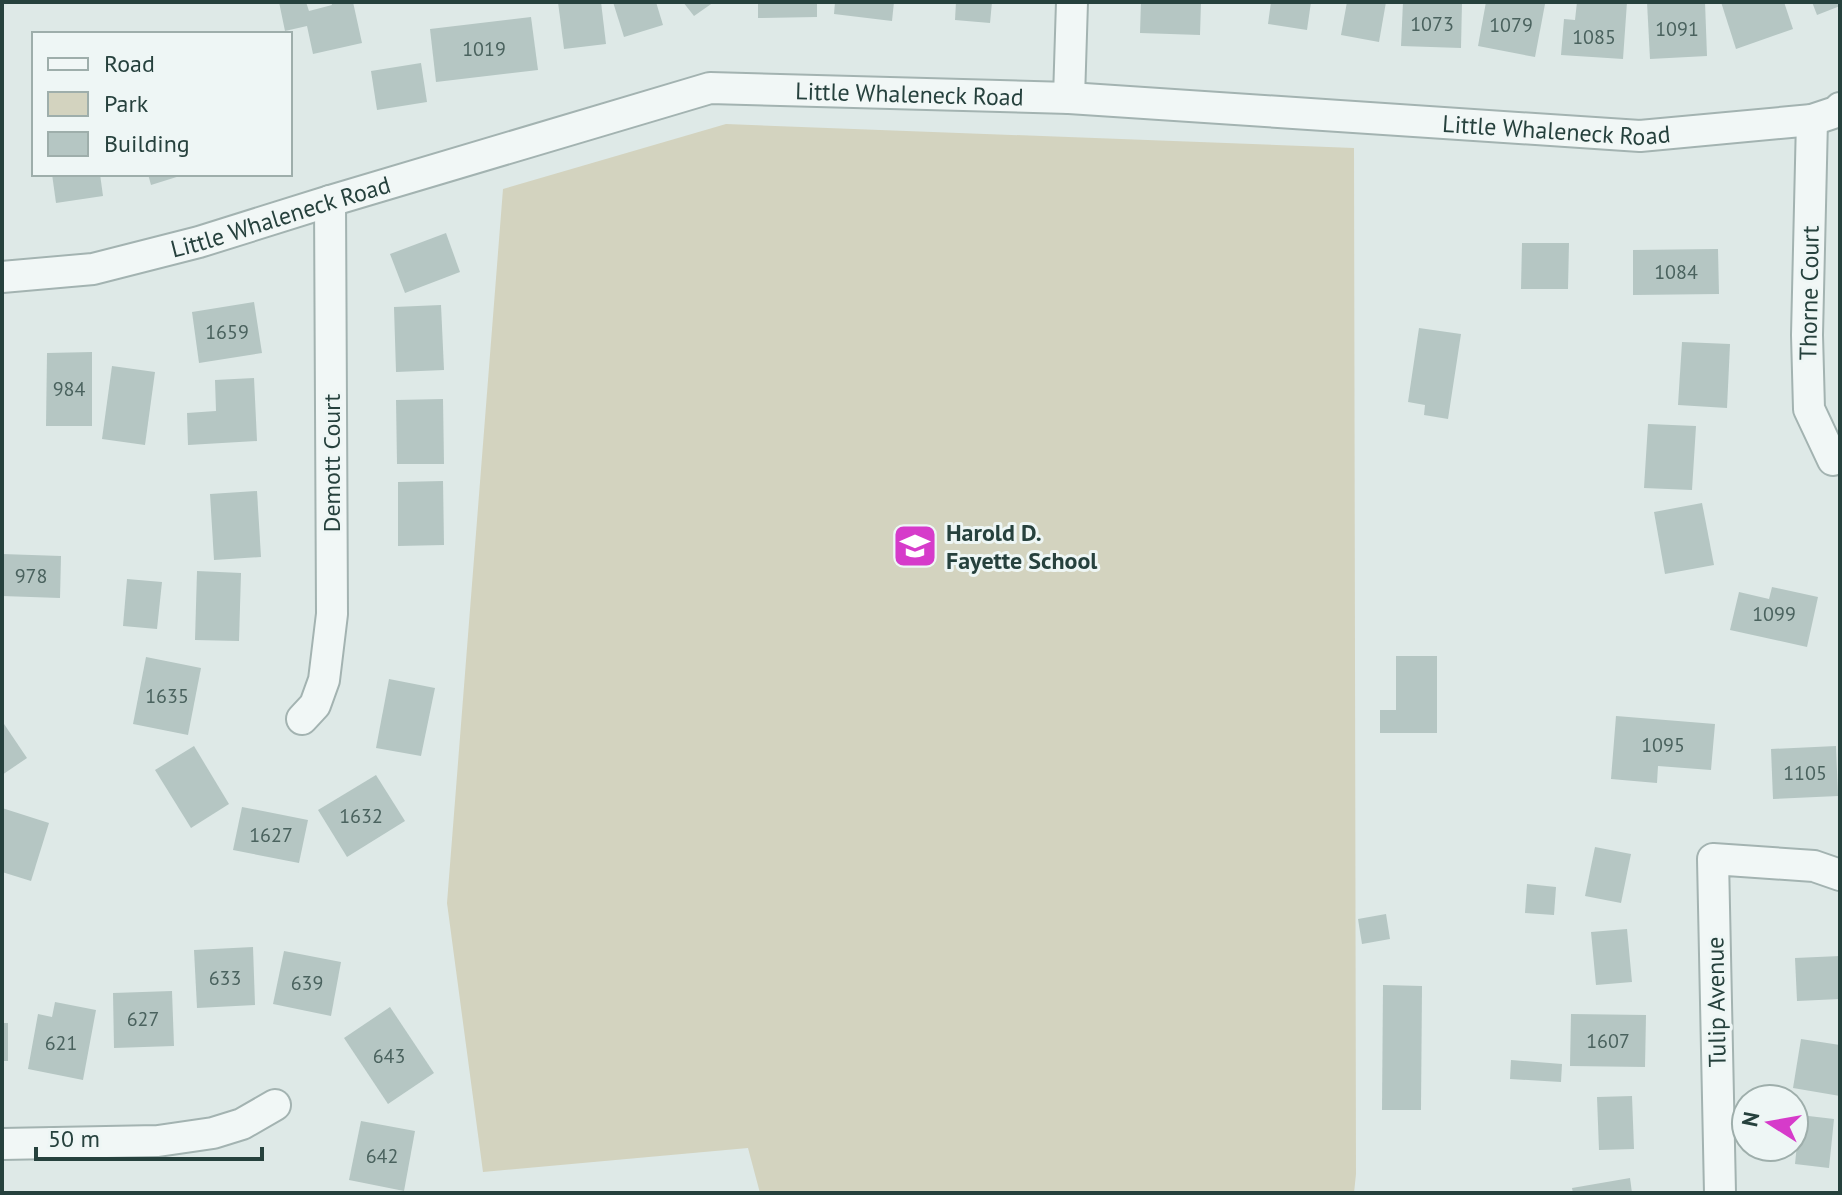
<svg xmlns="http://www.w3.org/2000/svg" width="1842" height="1195" font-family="'PT Sans',sans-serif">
  <rect width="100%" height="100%" fill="#dee9e7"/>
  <!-- green -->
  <path fill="#d3d3bf" d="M726,124L1354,148L1356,1174L1354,1193H760L748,1148L483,1172L447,903L503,189Z"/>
  <!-- building -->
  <g fill="#b5c6c3">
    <path d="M279,2H306L309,11L332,5L331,2H353L362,43L313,54L307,26L285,31Z"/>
    <path d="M558,2H601L606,44L564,49Z"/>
    <path d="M613,2H656L663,25L624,37Z"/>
    <path d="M683,2H714L694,16Z"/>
    <path d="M758,2H817V17L758,18Z"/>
    <path d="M835,2H894L892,21L834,14Z"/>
    <path d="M956,2H992L990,23L955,20Z"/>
    <path d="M1141,2H1201L1200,35L1140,33Z"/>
    <path d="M1271,2H1311L1307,30L1268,24Z"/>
    <path d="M1347,2H1386L1379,42L1341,35Z"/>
    <path d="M1403,2H1462L1461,48L1401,46Z"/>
    <path d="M1486,2H1535L1545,4L1535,57L1478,46Z"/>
    <path d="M1577,2H1627L1623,59L1561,55L1564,19L1575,20Z"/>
    <path d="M1647,2H1705L1707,56L1650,59Z"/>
    <path d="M1721,2H1784L1793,29L1736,49Z"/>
    <path d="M1812,2H1840V6L1817,15Z"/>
    <path d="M531,17L538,70L436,82L430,29Z"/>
    <path d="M421,63L427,102L377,110L371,71Z"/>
    <path d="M52,174H100L103,196L56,203Z"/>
    <path d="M148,174H183V175L151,185Z"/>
    <path d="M446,233L460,272L405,293L390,254Z"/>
    <path d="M1522,243H1569L1568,289H1521Z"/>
    <path d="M1718,249L1719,294L1633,295V250Z"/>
    <path d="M254,302L262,353L199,363L192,312Z"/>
    <path d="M441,305L444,370L396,372L394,307Z"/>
    <path d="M1419,328L1461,334L1448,419L1424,415L1425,405L1408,402Z"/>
    <path d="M1682,342L1730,344L1727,408L1678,405Z"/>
    <path d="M92,352V426H46L47,353Z"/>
    <path d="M112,366L155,372L145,445L102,439Z"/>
    <path d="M254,378L257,441L188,445L187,413L216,411L215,380Z"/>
    <path d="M443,399L444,464H397L396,400Z"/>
    <path d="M1648,424L1696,426L1692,490L1644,488Z"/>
    <path d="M443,481L444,545L398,546V482Z"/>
    <path d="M257,491L261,557L214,560L210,494Z"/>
    <path d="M1702,503L1714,565L1665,574L1654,512Z"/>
    <path d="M2,554L61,556L60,598L2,596Z"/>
    <path d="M197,571L241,573L239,641L195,640Z"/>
    <path d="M127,579L162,582L157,629L123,626Z"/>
    <path d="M1772,587L1818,597L1807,647L1730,630L1739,592L1769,599Z"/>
    <path d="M1396,656H1437V733H1380V710H1396Z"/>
    <path d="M146,657L201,668L188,735L133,724Z"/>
    <path d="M389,679L435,688L421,756L376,748Z"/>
    <path d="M1616,716L1715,724L1711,770L1658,766L1657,783L1611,779Z"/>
    <path d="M2,721L27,758L2,775Z"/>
    <path d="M194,746L229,804L191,828L155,770Z"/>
    <path d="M1836,746L1838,796L1773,799L1771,749Z"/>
    <path d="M376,775L405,821L347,857L318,810Z"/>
    <path d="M242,807L308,820L299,863L233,850Z"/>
    <path d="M2,808L49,823L31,881L2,872Z"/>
    <path d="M1595,847L1631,854L1621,903L1585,896Z"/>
    <path d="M1527,884L1556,887L1554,915L1525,913Z"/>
    <path d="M1386,914L1390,939L1362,944L1358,919Z"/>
    <path d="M1627,929L1632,982L1596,985L1591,932Z"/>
    <path d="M253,947L255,1005L197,1008L194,950Z"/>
    <path d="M284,951L341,962L331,1016L273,1004Z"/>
    <path d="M1840,956V999L1797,1001L1795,958Z"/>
    <path d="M1383,985L1422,986L1421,1110H1382Z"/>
    <path d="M172,991L174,1046L114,1048L113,993Z"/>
    <path d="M55,1002L96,1010L83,1080L28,1069L38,1014L52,1017Z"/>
    <path d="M390,1007L434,1073L388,1104L344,1038Z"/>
    <path d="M1571,1014L1646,1015L1645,1067L1570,1066Z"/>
    <rect x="2" y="1023" width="6" height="38"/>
    <path d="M1801,1039L1840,1045V1096L1793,1088Z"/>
    <path d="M1511,1060L1562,1064L1561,1082L1510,1079Z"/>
    <path d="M1632,1096L1634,1149L1599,1150L1597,1097Z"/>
    <path d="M1800,1115L1834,1119L1829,1168L1795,1164Z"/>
    <path d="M361,1121L415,1131L404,1191L349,1180Z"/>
    <path d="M1630,1178L1632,1193H1573L1572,1188Z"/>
  </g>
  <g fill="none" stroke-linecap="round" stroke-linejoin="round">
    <!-- street casing -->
    <g stroke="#a3b3b1" stroke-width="34">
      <g id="street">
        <path d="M1069,98L1072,2"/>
        <path d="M1812,120L1807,335L1809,409L1833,460"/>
        <path id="s1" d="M2,277L93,269L199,242L330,201L710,88L1069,98L1640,136L1812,120L1836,112L1840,108"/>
        <path d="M302,719L315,705L324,680L332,614L330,201"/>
        <path d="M2,1144L158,1141L213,1133L242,1124L275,1105"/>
        <path d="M1720,1193L1713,859L1814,866L1840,875"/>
      </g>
    </g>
    <!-- street -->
    <use href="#street" stroke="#f1f7f6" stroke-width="30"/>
  </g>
  <!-- icons -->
  <defs>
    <g id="school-square" transform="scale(2.3)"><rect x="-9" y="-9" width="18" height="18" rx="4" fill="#d63bca" stroke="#eef6f5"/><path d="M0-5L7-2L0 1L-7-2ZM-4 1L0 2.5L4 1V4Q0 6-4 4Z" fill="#fff"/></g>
  </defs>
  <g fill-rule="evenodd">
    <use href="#school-square" x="915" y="546"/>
  </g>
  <g text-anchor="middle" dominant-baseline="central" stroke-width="6" stroke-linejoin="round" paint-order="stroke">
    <!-- number labels -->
    <g font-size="20" fill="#4a625e">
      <text x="1432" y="24">1073</text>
      <text x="1511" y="25">1079</text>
      <text x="1677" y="29">1091</text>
      <text x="1594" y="37">1085</text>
      <text x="484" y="49">1019</text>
      <text x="1676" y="272">1084</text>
      <text x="227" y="332">1659</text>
      <text x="69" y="389">984</text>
      <text x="31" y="576">978</text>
      <text x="1774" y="614">1099</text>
      <text x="167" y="696">1635</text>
      <text x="1663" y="745">1095</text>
      <text x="1805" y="773">1105</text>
      <text x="361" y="816">1632</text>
      <text x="271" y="835">1627</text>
      <text x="225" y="978">633</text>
      <text x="307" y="983">639</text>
      <text x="143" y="1019">627</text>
      <text x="1608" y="1041">1607</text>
      <text x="61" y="1043">621</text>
      <text x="389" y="1056">643</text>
      <text x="382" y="1156">642</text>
    </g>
    <!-- street labels -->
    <g font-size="24" fill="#26413d" stroke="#eef6f5">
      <text stroke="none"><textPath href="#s1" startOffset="934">Little Whaleneck Road</textPath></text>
      <text stroke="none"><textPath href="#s1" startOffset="1582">Little Whaleneck Road</textPath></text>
      <text stroke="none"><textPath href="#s1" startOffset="286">Little Whaleneck Road</textPath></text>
      <text transform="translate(1809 293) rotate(-89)">Thorne Court</text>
      <text transform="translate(331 463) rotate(-90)">Demott Court</text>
      <text transform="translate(1716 1002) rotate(-91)">Tulip Avenue</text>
    </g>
    <!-- poi labels -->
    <g font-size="24" font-weight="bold" fill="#26413d" stroke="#eef6f5" text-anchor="start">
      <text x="946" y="532">Harold D.<tspan x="946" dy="28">Fayette School</tspan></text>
    </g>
  </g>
  <!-- border -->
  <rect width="1842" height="1195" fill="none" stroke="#26413d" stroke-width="8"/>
  <!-- legend -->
  <rect x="32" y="32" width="260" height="144" fill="#eef6f5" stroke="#9eaeab" stroke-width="2"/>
  <rect x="48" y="58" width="40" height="12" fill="#f1f7f6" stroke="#9eaeab" stroke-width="2"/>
  <text x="104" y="72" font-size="24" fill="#26413d">Road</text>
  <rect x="48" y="92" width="40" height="24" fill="#d3d3bf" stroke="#9eaeab" stroke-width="2"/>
  <text x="104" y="112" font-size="24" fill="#26413d">Park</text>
  <rect x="48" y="132" width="40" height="24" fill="#b5c6c3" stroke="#9eaeab" stroke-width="2"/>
  <text x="104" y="152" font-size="24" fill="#26413d">Building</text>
  <!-- north arrow -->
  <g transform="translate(1770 1123) rotate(281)"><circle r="38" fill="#eef6f5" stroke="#9eaeab" stroke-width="2"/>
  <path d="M0-6L14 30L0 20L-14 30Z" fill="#d63bca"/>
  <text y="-12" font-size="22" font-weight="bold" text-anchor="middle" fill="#26413d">N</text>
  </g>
  <!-- scale -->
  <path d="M36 1147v12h226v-12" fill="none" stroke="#26413d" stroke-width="4"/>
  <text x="48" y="1147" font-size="24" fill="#26413d" stroke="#eef6f5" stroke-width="6" paint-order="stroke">50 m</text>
</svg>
